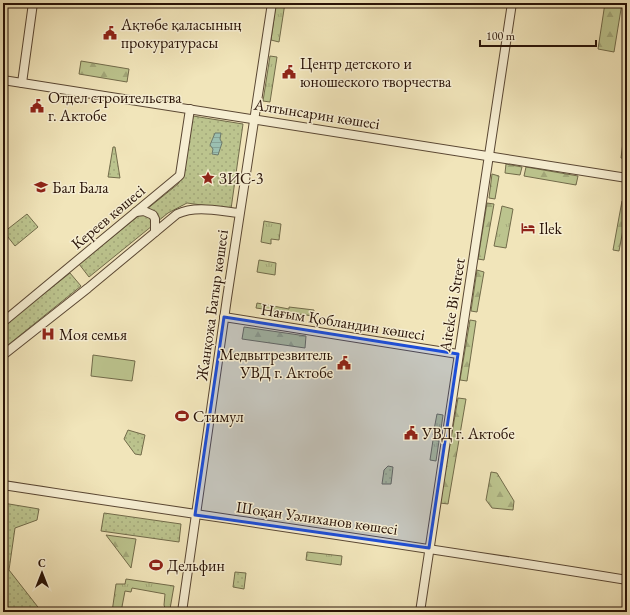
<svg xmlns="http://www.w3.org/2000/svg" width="630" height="615" font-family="'EB Garamond',serif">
  <defs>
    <pattern id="grass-tufts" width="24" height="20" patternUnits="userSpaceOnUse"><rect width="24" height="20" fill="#bcc48e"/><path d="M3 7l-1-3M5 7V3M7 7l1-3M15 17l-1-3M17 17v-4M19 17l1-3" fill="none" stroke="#a2a779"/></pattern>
    <pattern id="forest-firs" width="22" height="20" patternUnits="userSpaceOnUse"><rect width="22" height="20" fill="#bcc48e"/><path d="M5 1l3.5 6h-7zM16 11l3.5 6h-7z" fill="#a2a779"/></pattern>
    <pattern id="park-dots" width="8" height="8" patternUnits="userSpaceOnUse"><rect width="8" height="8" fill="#bcc48e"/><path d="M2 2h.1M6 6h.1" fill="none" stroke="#a2a779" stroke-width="1.8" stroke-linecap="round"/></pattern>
    <pattern id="water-rules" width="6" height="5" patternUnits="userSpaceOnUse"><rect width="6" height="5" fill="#9bbfb0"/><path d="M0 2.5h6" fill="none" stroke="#86a396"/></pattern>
  </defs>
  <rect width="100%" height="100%" fill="#f1e5ba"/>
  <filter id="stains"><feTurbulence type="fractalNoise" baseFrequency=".005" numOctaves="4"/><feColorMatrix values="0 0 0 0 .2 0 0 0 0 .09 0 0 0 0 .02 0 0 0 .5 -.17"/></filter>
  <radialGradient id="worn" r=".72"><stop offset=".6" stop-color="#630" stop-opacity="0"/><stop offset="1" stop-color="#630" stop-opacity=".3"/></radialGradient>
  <!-- grass -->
  <g fill="url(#grass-tufts)" stroke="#726b4a">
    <path d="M276,3H285L279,42L271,40Z"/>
    <path d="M270,56L277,57L270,102L263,101Z"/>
    <path d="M502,206L513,209L506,248L494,246Z"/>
    <path d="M264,221L281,224L279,240L271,239V244L261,242Z"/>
    <path d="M259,260L276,263L275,275L257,272Z"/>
    <path d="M257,303L289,309V307L314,310L313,316L256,308Z"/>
    <path d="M437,414L443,415L440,436L433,435Z"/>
    <path d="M433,440L439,441L436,461L430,460Z"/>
    <path d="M307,552L342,556L341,565L306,560Z"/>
    <path d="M126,579L174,586L170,609L165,608L164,605L165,594L132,588L131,592L125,591L121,612H112L116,584H125Z"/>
  </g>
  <!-- forest -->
  <g fill="url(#forest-firs)" stroke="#726b4a">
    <path d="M605,3H622L614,52L598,49Z"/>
    <path d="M81,61L129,69L127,82L79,74Z"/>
    <path d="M506,164L522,167L520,175L505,173Z"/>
    <path d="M526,167L578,176L576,185L524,176Z"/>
    <path d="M492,174L499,176L495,199L489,198Z"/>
    <path d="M622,201L627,202V208L619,251L613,250Z"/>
    <path d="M487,203L494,204L484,260L478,259Z"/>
    <path d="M477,270L484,272L477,312L471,311Z"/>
    <path d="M470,320L476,321L467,381L460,380Z"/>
    <path d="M244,327L306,336L305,348L242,339Z"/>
    <path d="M458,398L466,399L448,504L440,503Z"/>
    <path d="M491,472L497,473L514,501L513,510L492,508L486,500Z"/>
    <path d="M106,535L136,539L131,568Z"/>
  </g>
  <!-- park -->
  <g fill="url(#park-dots)" stroke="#726b4a">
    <path d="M193,116L243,124L231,209L187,203L168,213L89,277L79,264L178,184L184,174Z"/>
    <path d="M626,119H627V159L621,158Z"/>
    <path d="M113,147H115L120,178L108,177Z"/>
    <path d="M27,214L38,227L15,246L4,232Z"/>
    <path d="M70,273L81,286L3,349V326Z"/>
    <path d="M128,430L145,435L141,455L135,454L124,439Z"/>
    <path d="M388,466L393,467L391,484H382L384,470Z"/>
    <path d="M3,503L39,509L37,520L15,528L9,570L41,611L45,612H3Z"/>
    <path d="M104,513L181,524L179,542L101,531Z"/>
    <path d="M235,572L246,573L244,589L233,587Z"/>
  </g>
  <!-- pitch -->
  <path fill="#bcc48e" stroke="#726b4a" d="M93,355L135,361L132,381L91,376Z"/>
  <!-- water -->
  <path fill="url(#water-rules)" stroke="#6d7a6c" d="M215,133H221L220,139L222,143L218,155L212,154L213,149L210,145Z"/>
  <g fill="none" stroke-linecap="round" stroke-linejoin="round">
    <!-- minor casing -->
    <g stroke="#5a4733" stroke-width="10">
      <g id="minor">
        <path d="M3,80L627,178"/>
        <path d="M22,83L33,3"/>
        <path d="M136,212L144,211L153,215L155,219V232"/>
        <path d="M224,317L458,354"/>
        <path d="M3,322L178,177L180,175L190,109"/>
        <path d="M3,355L88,288L177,214C196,205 219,211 239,213"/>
        <path d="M3,485C211,517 419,546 627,580"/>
        <path d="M182,612L227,298L272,3"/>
        <path d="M420,612L512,3"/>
      </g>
    </g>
    <!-- minor -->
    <use href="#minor" stroke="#f6eed2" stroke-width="8"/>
  </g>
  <!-- marked area -->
  <path fill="#1d4ed8" fill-opacity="0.2" stroke="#1d4ed8" stroke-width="3" stroke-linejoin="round" d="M224,317L458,354L429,548L195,515Z"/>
  <!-- icons -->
  <defs>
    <g id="civic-bare" transform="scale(1.08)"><path d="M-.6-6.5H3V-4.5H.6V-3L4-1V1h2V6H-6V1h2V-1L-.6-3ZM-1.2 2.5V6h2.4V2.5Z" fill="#8f2418" stroke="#f6eed2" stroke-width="2.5" paint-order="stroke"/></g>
    <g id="sight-bare" transform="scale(1.08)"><path d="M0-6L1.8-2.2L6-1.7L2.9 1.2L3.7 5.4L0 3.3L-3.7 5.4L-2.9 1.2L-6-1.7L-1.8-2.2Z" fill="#8f2418" stroke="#f6eed2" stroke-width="2.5" paint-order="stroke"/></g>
    <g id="school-bare" transform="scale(1.08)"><path d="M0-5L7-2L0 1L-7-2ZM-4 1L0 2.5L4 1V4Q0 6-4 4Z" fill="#8f2418" stroke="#f6eed2" stroke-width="2.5" paint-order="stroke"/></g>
    <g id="hotel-bare" transform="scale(1.08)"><path d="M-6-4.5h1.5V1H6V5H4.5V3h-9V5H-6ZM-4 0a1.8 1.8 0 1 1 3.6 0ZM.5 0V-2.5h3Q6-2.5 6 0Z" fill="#8f2418" stroke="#f6eed2" stroke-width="2.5" paint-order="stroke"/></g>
    <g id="hospital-bare" transform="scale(1.08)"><path d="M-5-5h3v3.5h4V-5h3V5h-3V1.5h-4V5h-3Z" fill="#8f2418" stroke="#f6eed2" stroke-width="2.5" paint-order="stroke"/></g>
    <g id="stadium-bare" transform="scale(1.08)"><path d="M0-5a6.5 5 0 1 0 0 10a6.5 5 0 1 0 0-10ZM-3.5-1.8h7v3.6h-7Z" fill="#8f2418" stroke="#f6eed2" stroke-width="2.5" paint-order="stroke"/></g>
  </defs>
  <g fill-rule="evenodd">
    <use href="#civic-bare" x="110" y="33"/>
    <use href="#civic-bare" x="289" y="72"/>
    <use href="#civic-bare" x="37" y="106"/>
    <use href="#sight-bare" x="208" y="178"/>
    <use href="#school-bare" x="41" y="187"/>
    <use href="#hotel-bare" x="528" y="228"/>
    <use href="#hospital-bare" x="48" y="334"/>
    <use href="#civic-bare" x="344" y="363"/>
    <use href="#stadium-bare" x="182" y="416"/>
    <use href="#civic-bare" x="411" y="433"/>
    <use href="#stadium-bare" x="156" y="565"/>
  </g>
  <g text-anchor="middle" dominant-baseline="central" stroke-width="3" stroke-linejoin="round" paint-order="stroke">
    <!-- poi labels -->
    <g font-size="16" fill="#281206" stroke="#f6eed2" text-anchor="start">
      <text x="121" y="24">Ақтөбе қаласының<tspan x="121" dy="18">прокуратурасы</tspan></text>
      <text x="300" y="63">Центр детского и<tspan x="300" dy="18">юношеского творчества</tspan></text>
      <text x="48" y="97">Отдел строительства<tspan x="48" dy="18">г. Актобе</tspan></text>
      <text x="219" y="178">ЗИС-3</text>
      <text x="52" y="187">Бал Бала</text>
      <text x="539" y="228">Ilek</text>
      <text x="59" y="334">Моя семья</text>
      <text x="333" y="354" text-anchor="end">Медвытрезвитель<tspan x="333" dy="18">УВД г. Актобе</tspan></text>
      <text x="193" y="416">Стимул</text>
      <text x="422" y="433">УВД г. Актобе</text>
      <text x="167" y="565">Дельфин</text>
    </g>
    <!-- street labels -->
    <g font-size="16" fill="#281206" stroke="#f6eed2">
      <text transform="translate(317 114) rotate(9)">Алтынсарин көшесі</text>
      <text transform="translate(108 217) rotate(-40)">Кереев көшесі</text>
      <text transform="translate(212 305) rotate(-82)">Жанқожа Батыр көшесі</text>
      <text transform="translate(452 305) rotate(-81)">Aiteke Bi Street</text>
      <text transform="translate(343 322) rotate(9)">Нағым Қобландин көшесі</text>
      <text transform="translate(317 518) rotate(8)">Шоқан Уәлиханов көшесі</text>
    </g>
  </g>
  <!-- margin -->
  <rect width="630" height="615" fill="none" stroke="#f1e5ba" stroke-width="16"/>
  <rect x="4" y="4" width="622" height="607" fill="none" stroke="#281206" stroke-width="2"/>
  <rect x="8" y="8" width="614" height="599" fill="none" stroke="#281206"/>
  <!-- north arrow -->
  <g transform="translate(42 573)" stroke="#f6eed2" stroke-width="3" paint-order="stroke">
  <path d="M0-3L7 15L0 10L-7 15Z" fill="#281206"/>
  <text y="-6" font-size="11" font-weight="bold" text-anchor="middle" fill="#281206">С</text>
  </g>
  <!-- scale -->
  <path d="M480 40v6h116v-6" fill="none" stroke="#281206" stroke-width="2"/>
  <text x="486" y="40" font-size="12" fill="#281206" stroke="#f6eed2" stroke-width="3" paint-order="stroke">100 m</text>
  <rect width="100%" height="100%" filter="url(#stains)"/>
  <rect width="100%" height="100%" fill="url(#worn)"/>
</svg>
